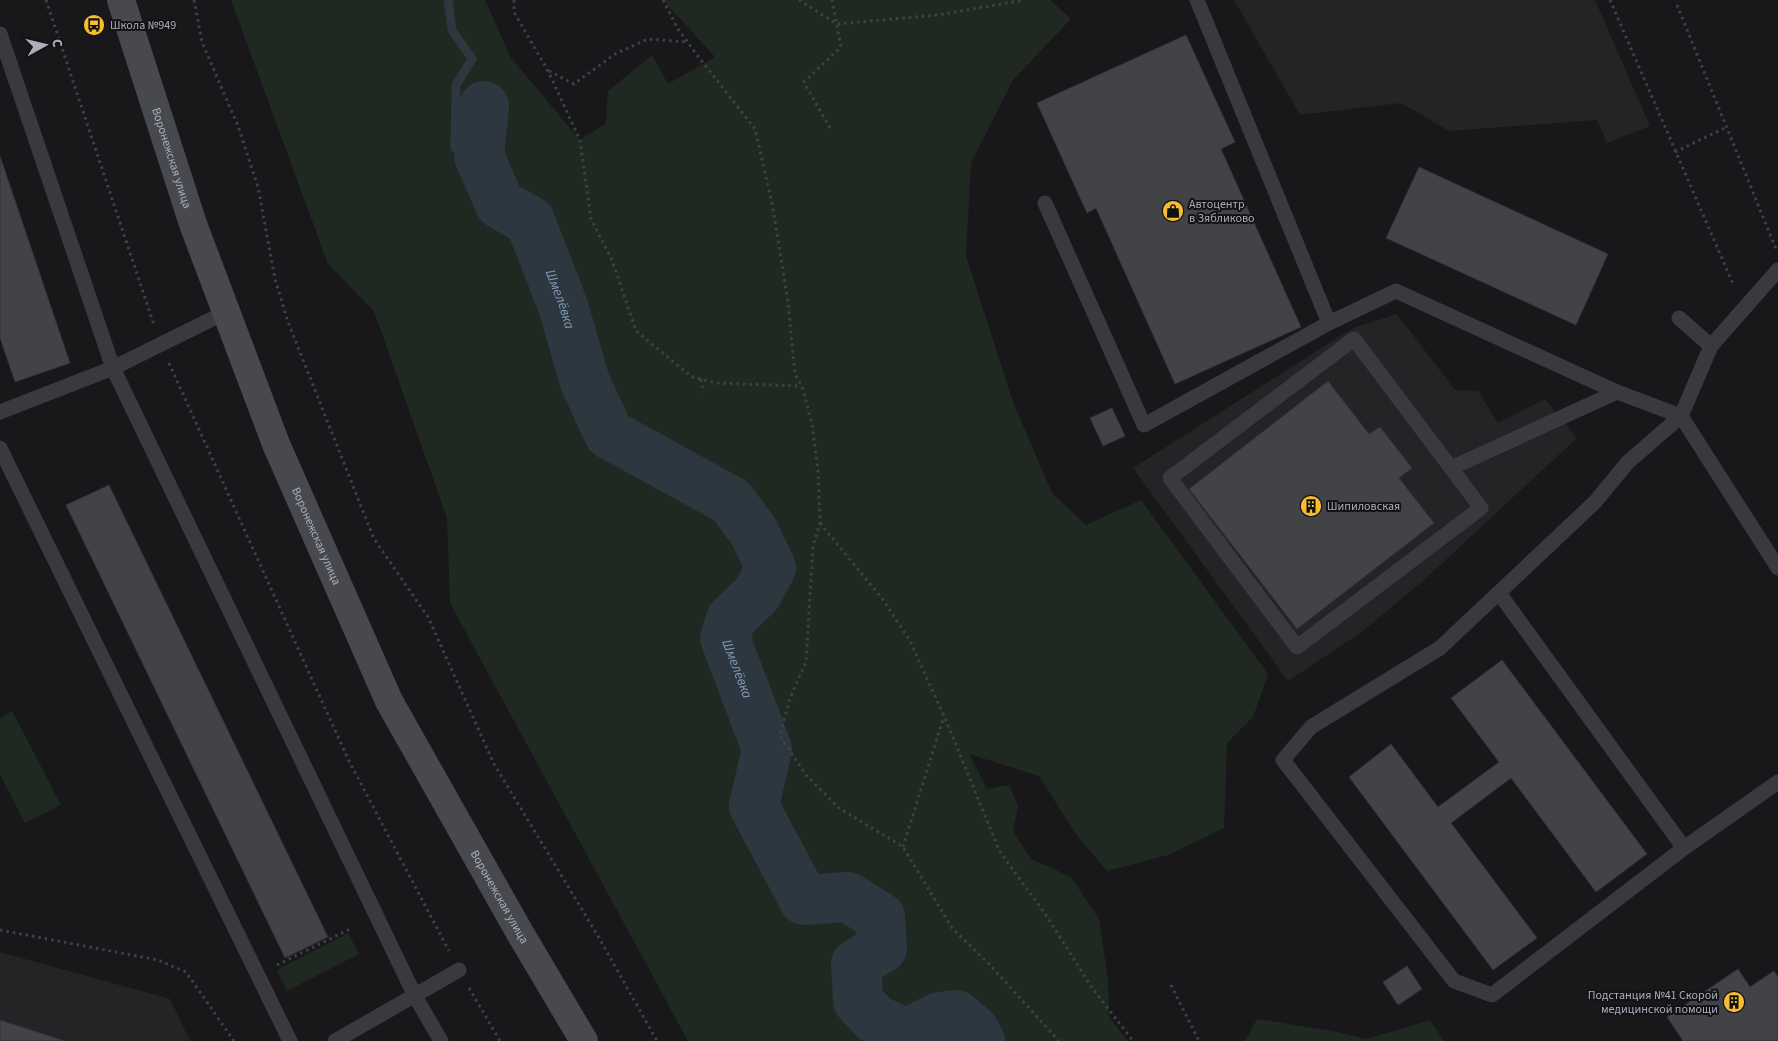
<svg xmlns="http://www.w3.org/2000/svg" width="1778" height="1041" font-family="'Source Sans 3',sans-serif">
  <rect width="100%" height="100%" fill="#18181a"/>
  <!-- built -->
  <g fill="#242427">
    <path d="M1234,0H1595L1650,126L1607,143L1597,120L1449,131L1401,103L1300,115Z"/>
    <path d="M1397,314L1455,390L1478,391L1498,423L1545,399L1577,438L1424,580L1363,631L1288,681L1133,468L1353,328Z"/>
    <path d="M0,952L170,999L190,1041H0Z"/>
  </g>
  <!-- green -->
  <g fill="#202921">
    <path d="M231,0H485L511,58L580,140L606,123L608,91L652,55L668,84L715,57L663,0H1050L1071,19L1013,80L971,163L966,256L1013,402L1052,493L1086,525L1141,500L1268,674L1253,717L1227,743L1224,828L1168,855L1107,871L1076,834L1039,776L969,754L987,789L1009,785L1018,806L1013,831L1031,859L1071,877L1099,919L1108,979L1109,1017L1128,1041H688L450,603L447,518L374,311L328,264Z"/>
    <path d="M12,711L61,805L25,823L0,774V718Z"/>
    <path d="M348,933L359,954L287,991L277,970Z"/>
    <path d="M1257,1019L1338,1032L1366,1039L1430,1020L1444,1041H1245Z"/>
  </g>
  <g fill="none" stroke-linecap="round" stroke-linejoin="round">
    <!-- stream -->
    <path stroke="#2d373f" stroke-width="9" d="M448,0L452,30L472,59L456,85L455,148L479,156"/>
    <!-- river -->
    <path stroke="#2d373f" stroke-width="50" id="s1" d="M484,106L479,156L500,204L530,221L563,306L585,382L609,434L731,501L754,532L771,568L757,594L731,619L725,638L767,749L754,806L804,900L848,897L880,917L882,948L856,964L858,1001L875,1019L906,1034L939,1017L956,1015L974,1030L980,1041"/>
  </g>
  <!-- building -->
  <g fill="#424347" stroke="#323236">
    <path d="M1186,35L1235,142L1221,149L1301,327L1175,384L1096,208L1087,213L1037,103Z"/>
    <path d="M0,156L70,363L15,382L0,338Z"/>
    <path d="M1419,167L1608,254L1576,325L1386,238Z"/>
    <path d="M1328,381L1369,434L1380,427L1412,468L1399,478L1434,523L1297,629L1189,489Z"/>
    <path d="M1112,408L1125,436L1103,446L1090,418Z"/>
    <path d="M109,485L328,937L285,958L66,505Z"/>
    <path d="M1502,660L1647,854L1596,892L1511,778L1451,823L1537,938L1493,970L1349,777L1391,744L1438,807L1499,762L1451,698Z"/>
    <path d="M1407,966L1422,989L1398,1005L1383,982Z"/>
    <path d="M1738,969L1750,987L1774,971L1778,977V1041H1683L1667,1017Z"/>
    <path d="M0,1020L65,1041H0Z"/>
  </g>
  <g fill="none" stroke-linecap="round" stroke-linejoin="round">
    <!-- path -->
    <g stroke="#3f4146" stroke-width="3" stroke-dasharray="2.5 4" stroke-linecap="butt">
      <path d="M46,0L154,325"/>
      <path d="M194,0L202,42L238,126L258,187L275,279L288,322L374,539L428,617L494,764L598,936L657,1041"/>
      <path d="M514,0V12L548,71L580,140L591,219L612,260L636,331L692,377L717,383L801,386"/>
      <path d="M663,0L678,29L694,51L755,129L772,203L788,302L795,374L802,386L812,424L818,470L820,523L813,546L806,662L790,698L780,736L806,775L839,808L903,847L952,928L989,964L1059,1041"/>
      <path d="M799,0L837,24L938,15L1024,0"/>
      <path d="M1610,0L1734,286"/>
      <path d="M1677,5L1776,249"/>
      <path d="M549,71L574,84L615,54L648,39L687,42"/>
      <path d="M830,128L804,82L841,47L832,0"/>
      <path d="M1675,152L1727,127"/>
      <path d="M169,363L348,759L449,951"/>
      <path d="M701,379L703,392"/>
      <path d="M820,523L884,601L910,641L944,716L1000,852L1046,915L1090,985L1133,1041"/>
      <path d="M903,847L944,716"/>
      <path d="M0,930L158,960L186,972L234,1041"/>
      <path d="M277,965L352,928"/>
      <path d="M1171,985L1199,1041"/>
      <path d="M469,988L500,1041"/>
    </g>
    <!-- lane -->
    <g stroke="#393a3f" stroke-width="15">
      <path d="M1197,0L1329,323L1396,291L1617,392L1681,416L1778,568"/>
      <path d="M0,34L113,368L415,996L441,1041"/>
      <path d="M1045,203L1144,425L1329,323"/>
      <path d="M1778,270L1711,346L1681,416L1628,462L1595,502L1440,648L1311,727L1283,760L1454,981L1492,995L1684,848L1778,782"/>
      <path d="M1679,318L1711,346"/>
      <path d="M0,412L113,368L226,312"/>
      <path d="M0,448L290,1041"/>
      <path d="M1451,468L1354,339L1170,478L1297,647L1481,508L1451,468L1617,392"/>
      <path d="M1499,593L1684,848"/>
      <path d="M335,1041L459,970"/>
    </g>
    <!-- secondary -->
    <path stroke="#47494f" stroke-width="28" id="s2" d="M121,0L193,224L276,444L389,701L520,933L584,1041"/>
  </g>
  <!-- icons -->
  <defs>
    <g id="bus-disc" transform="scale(1.125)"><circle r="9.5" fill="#f8bc32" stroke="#131315"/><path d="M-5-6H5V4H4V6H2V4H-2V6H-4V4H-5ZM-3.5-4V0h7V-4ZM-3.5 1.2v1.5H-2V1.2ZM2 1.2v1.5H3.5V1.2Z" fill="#111"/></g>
    <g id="shop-disc" transform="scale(1.125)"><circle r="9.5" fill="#f8bc32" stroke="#131315"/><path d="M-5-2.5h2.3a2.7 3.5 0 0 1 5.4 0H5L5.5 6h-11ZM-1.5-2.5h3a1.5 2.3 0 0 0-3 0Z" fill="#111"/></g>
    <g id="building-disc" transform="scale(1.125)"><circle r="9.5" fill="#f8bc32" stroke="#131315"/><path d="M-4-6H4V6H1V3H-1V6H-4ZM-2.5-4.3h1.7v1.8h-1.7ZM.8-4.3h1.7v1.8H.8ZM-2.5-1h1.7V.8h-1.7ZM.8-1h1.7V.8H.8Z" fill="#111"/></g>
  </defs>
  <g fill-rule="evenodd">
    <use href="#bus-disc" x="94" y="25"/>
    <use href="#shop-disc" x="1173" y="211"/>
    <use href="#building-disc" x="1311" y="506"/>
    <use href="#building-disc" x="1734" y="1002"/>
  </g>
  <g text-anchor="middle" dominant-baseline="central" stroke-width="4" stroke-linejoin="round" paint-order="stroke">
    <!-- poi labels -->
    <g font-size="12" fill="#aaaeba" stroke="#131315" text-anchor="start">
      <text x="110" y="25">Школа №949</text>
      <text x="1189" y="204">Автоцентр<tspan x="1189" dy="14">в Зябликово</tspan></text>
      <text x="1327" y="506">Шипиловская</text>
      <text x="1718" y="995" text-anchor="end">Подстанция №41 Скорой<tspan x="1718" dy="14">медицинской помощи</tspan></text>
    </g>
    <!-- street labels -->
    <g font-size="12" fill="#aaaeba" stroke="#131315">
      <text stroke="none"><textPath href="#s2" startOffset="166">Воронежская улица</textPath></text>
      <text stroke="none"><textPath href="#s2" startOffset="571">Воронежская улица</textPath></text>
      <text stroke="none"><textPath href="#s2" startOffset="976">Воронежская улица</textPath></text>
    </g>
    <!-- water labels -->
    <g font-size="14" font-style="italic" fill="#809bb6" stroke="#131315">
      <text stroke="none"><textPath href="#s1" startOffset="221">Шмелёвка</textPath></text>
      <text stroke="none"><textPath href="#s1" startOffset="701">Шмелёвка</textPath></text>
    </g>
  </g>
  <!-- north arrow -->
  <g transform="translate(45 45) rotate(82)" stroke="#131315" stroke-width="4" paint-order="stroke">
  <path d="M0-4L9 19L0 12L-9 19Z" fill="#aaaeba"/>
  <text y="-8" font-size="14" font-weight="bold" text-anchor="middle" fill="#aaaeba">С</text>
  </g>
</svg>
